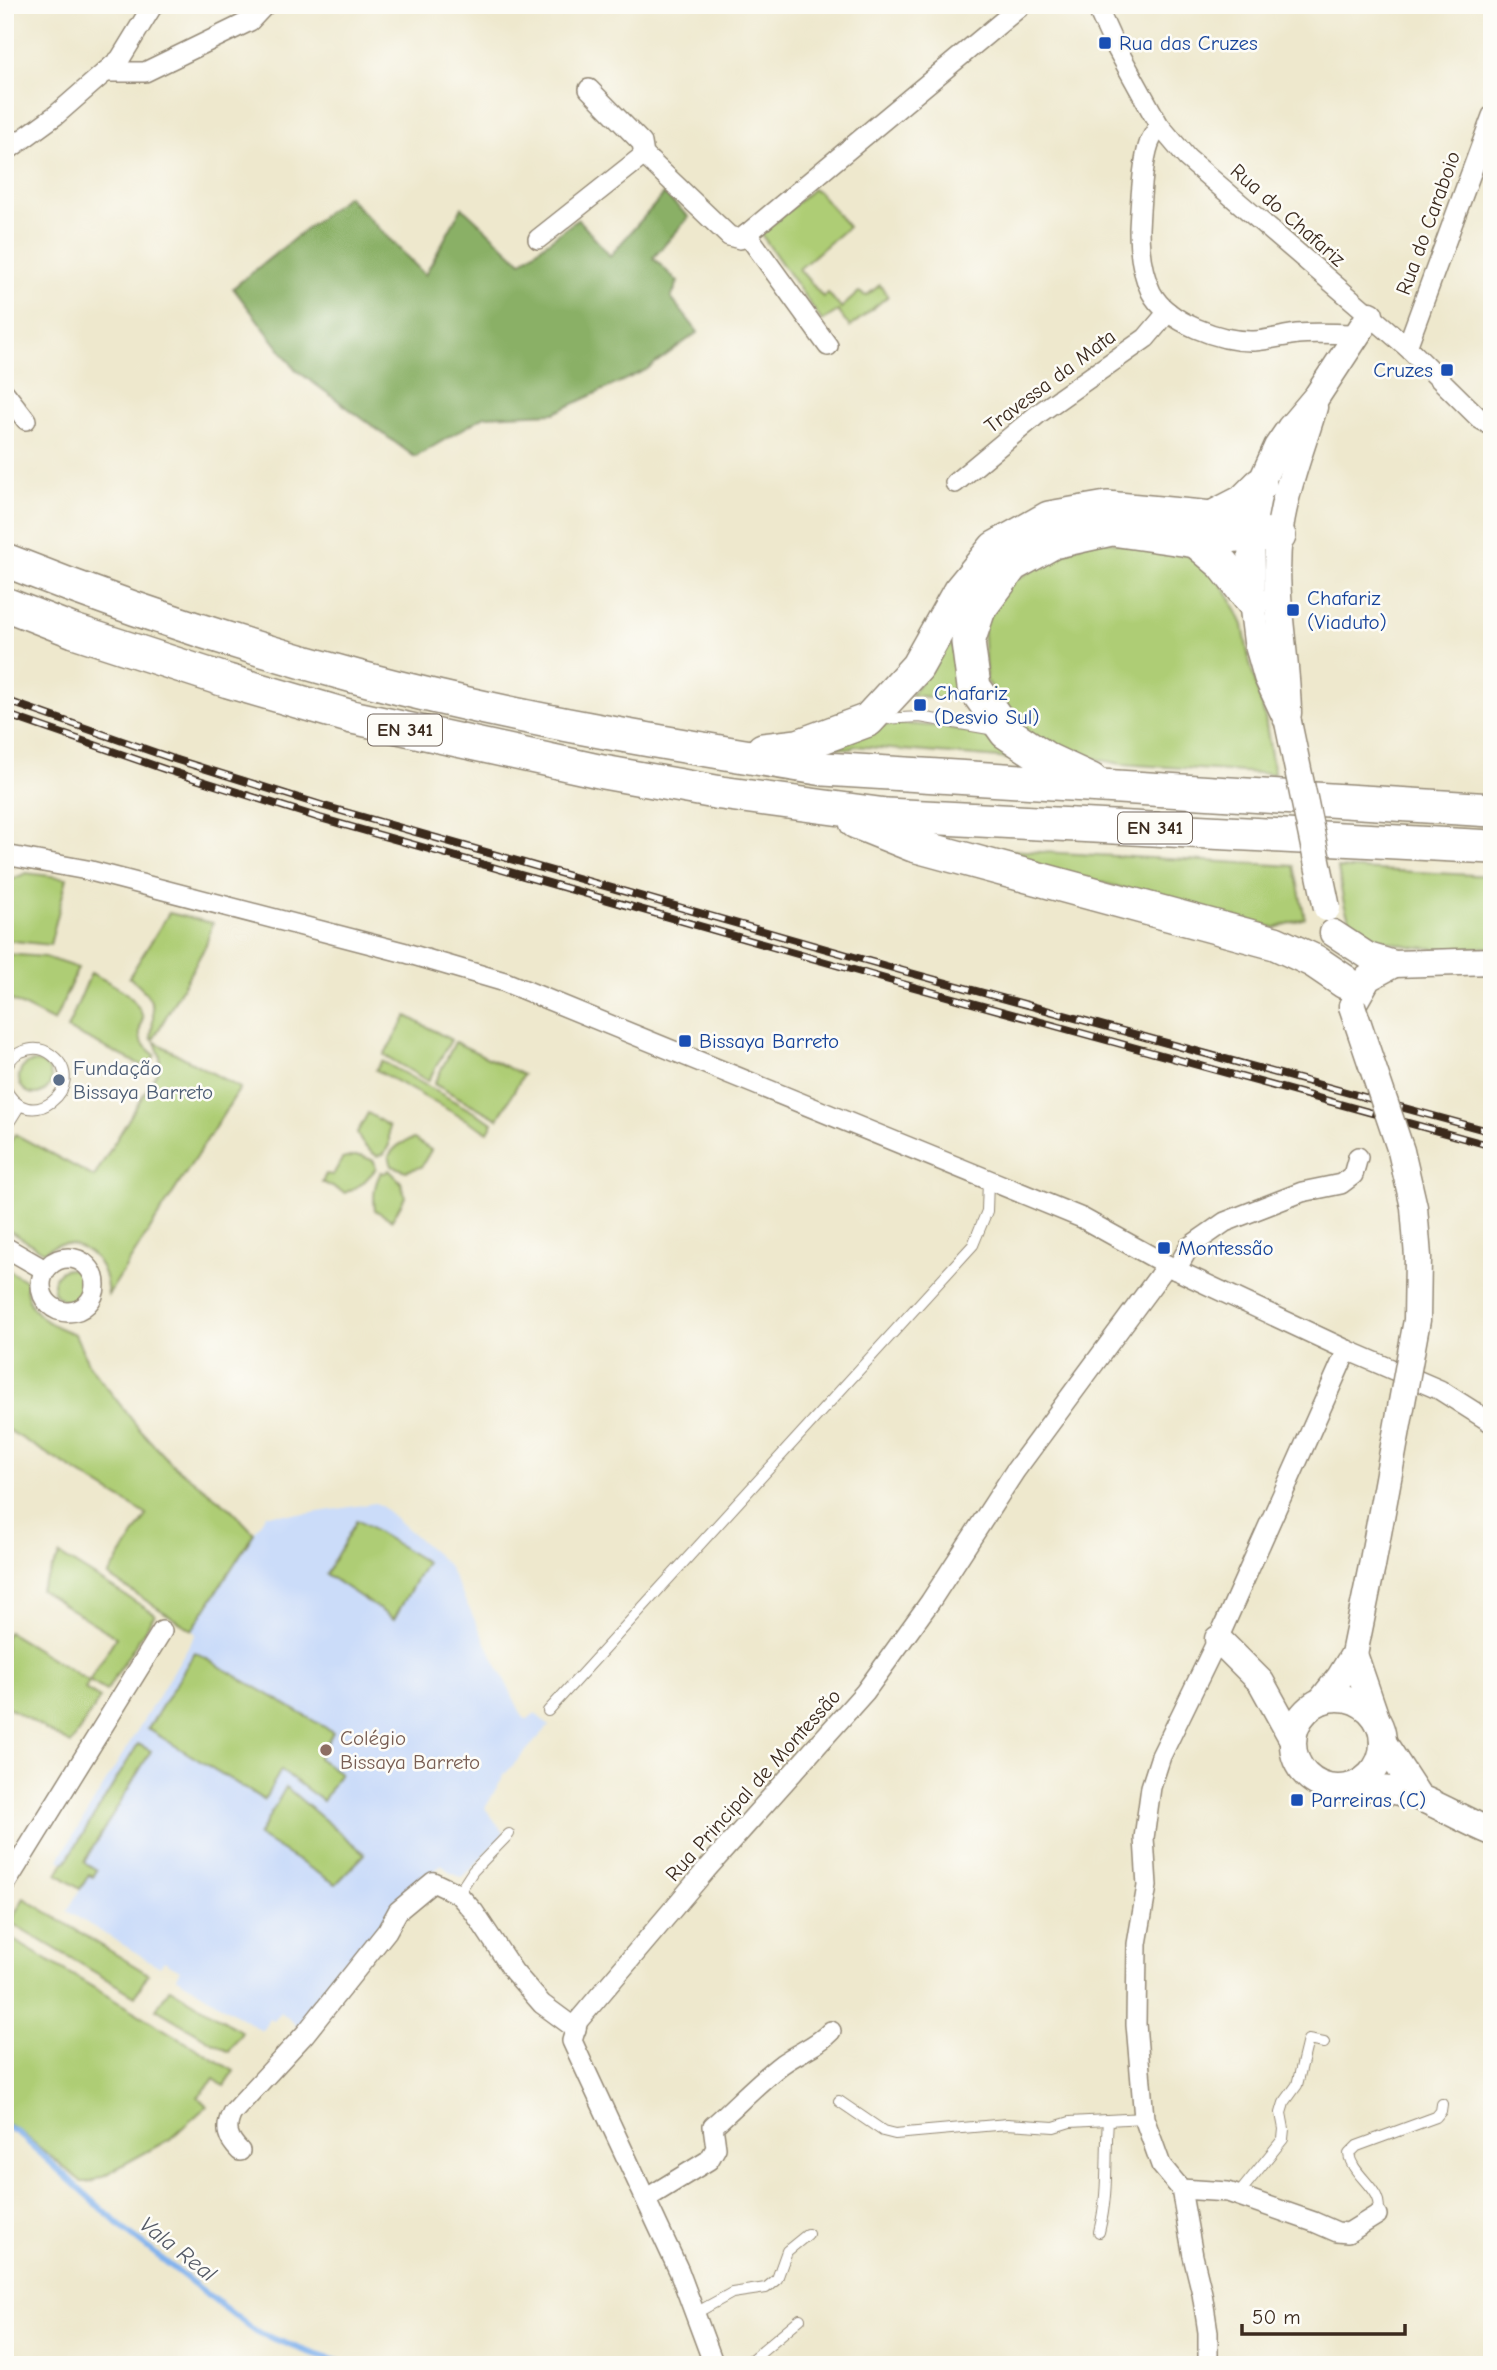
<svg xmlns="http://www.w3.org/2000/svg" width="1497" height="2370" font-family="'Comic Neue',sans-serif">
  <rect width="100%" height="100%" fill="#fdfcf7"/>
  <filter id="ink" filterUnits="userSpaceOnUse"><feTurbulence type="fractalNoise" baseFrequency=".0143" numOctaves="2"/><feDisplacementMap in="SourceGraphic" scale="14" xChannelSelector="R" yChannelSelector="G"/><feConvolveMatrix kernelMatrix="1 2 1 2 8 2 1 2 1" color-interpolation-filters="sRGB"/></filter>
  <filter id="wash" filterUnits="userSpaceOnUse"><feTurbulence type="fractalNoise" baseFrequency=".00686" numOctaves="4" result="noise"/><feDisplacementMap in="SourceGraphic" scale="28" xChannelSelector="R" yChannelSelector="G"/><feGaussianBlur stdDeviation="1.57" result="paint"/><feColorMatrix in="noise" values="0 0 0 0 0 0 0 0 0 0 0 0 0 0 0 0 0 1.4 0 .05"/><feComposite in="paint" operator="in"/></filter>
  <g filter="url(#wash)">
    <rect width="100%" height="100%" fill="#eee8cd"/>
    <!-- built -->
    <path fill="#cbdcf9" d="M375,1503L380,1505L447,1564L523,1717L528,1720L535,1713L549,1726L505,1774L485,1808L504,1833L463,1878L449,1872L442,1864L419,1885L383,1926L299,2027L281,2012L274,2021L269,2019L262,2031L176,1977L180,1970L164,1961L160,1967L67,1911L88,1877L59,1859L196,1634L192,1630L266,1514H306Z"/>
    <!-- green -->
    <g fill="#aecd75" stroke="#747c4a" stroke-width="2">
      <path d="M813,189L819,192L848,227L799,269L823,297L828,293L841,308L859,292L866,296L880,285L888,296L850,327L838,311L822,321L761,234Z"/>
      <path d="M1091,539L1186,554L1216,577L1231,599L1243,625L1249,659L1265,718L1274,774L1121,764L1047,749L1034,742L986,680L983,625L1011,582Z"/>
      <path d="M951,639L965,701L911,695Z"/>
      <path d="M894,724C926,725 997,726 1013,759L854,746L851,749L833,746L878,726Z"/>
      <path d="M969,848L1294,866L1305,918L1275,928Z"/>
      <path d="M1338,868L1492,876V947C1451,949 1412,952 1373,936C1366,933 1355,928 1351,921C1342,906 1341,885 1338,868Z"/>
      <path d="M26,873L67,878L50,945L5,940V883Z"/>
      <path d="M169,913L213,923L206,945L153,1040L151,1038C155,1005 156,999 129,977Z"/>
      <path d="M5,954L45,957L78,968L54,1022L5,997Z"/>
      <path d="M91,973C111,984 136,993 143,1018C136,1036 140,1044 155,1055L147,1068L67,1029Z"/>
      <path d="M407,1016L451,1040L428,1081L384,1055Z"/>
      <path d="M155,1042L240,1088L108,1295C107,1285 106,1276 101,1267C91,1247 62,1235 44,1252L5,1228V1151L15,1134L94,1177L160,1067V1056Z"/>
      <path d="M455,1042L523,1075L498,1119L434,1084Z"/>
      <path d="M382,1061L493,1123L488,1132L376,1070Z"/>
      <circle cx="35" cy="1078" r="16"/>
      <path d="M368,1113L389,1126V1145L384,1154L377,1156C367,1149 361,1144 357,1133Z"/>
      <path d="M414,1139L431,1150L421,1167L406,1171L392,1166L389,1156C395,1146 402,1142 414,1139Z"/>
      <path d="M354,1156H362L374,1161L376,1169L362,1184L345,1193L322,1182L326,1174L333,1175L342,1159Z"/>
      <path d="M389,1170L401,1182L405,1197L392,1220L375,1210C373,1196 374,1185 381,1172L385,1173Z"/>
      <path d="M5,1268L26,1281C25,1312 48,1325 75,1334L89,1365L141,1431L172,1464L231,1509L254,1533L192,1630L108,1576L147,1515L5,1428Z"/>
      <circle cx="69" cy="1285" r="16"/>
      <path d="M357,1520L426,1562L394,1619L326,1574Z"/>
      <path d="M60,1555L155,1614L106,1691L89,1681L85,1689L100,1698L71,1744L8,1707L5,1711V1637L8,1632L89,1681L116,1637L40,1590Z"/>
      <path d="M195,1652L333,1732L318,1758L340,1773L323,1801L281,1770L264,1800L148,1729Z"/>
      <path d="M138,1744L151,1751L84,1862L97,1870L93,1877L89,1875L80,1889L57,1874L64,1862H66Z"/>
      <path d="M286,1787L365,1854L336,1884L258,1836Z"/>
      <path d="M24,1898L148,1974L135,1996L10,1922Z"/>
      <path d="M5,1935L234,2071L224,2086L214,2079L198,2097L207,2106L170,2139L92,2182H82L18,2130L5,2123Z"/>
      <path d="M170,1988L242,2032L229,2052L156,2009Z"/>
    </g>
    <!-- forest -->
    <path fill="#8ab066" stroke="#626d42" stroke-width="2" d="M664,194L689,217L653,258L678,282L671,298L698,332L646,370L554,413L485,416L415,457L296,370L233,288L347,196L425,275L462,207L521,262L578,219L610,256Z"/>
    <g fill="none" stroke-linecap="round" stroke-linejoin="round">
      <!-- stream -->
      <path stroke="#81b2ed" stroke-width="6" d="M5,2126L17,2132L126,2231L256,2332L308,2352L350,2365"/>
    </g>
  </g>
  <g filter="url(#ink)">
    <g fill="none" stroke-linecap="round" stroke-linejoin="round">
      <!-- lane casing -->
      <g stroke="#948976" stroke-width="12">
        <g id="lane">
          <path d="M882,719L920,717L995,730"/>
          <path d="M5,1072C8,1063 13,1055 21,1052C32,1047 43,1048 52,1055C92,1086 27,1138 5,1087"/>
          <path d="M5,1129L20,1105"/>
          <path d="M548,1711L973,1245L987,1211L988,1180"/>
          <path d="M458,1894L473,1871L509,1834"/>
          <path d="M839,2101L883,2131L895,2134L1007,2124L1054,2127L1070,2122L1144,2118"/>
          <path d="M1237,2196L1283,2139L1284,2129L1281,2113L1284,2103L1297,2085L1308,2040L1324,2043"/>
          <path d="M1377,2215C1387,2191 1352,2177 1349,2154L1357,2146L1436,2117L1441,2111L1442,2104"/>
          <path d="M1099,2232C1109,2192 1105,2160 1108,2120"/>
          <path d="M694,2314L732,2293L766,2288L777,2279L787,2251L808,2234"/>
          <path d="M745,2365L800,2319"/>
        </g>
      </g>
      <!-- street casing -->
      <g stroke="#948976" stroke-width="22">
        <g id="street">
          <path d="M1096,5L1111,38L1159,125L1187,158L1407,347L1480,419L1492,426"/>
          <path d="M105,72H145L250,21L265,5"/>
          <path d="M589,89L642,143L644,155L729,236L740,239L747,234L828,346"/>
          <path d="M1159,125C1156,131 1151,138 1149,144C1142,163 1140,209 1139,229C1139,251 1142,273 1151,292C1167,323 1222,342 1254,341C1268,340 1283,336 1297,334C1316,332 1336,334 1356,334"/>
          <path d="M5,152L56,115L120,59L153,5"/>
          <path d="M747,234L1022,5"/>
          <path d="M538,239L644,155"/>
          <path d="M1407,347L1492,116"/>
          <path d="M5,393L26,420"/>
          <path d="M955,483L1038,414L1146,338L1168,312"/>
          <path d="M5,855L87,870L406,953L505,982L1082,1218L1176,1270L1347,1350L1440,1390L1492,1423"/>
          <path d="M5,1247L45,1270"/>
          <circle cx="68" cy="1285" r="27"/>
          <path d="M1176,1270L1189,1247L1225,1222L1302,1192L1341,1184L1353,1175L1358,1157"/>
          <path d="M5,1885L162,1631"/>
          <path d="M240,2151C228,2139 224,2129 232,2113L305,2034L387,1931L398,1911L433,1882L458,1894L474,1912L514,1972L542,2004L576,2029"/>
          <path d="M1181,2189L1228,2192L1314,2222L1337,2232L1348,2233L1377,2215"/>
          <path d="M647,2198L709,2160L716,2148L713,2126C736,2106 757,2083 782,2064C800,2051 816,2047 831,2031"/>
          <path d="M1208,2364V2332L1202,2293L1193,2256L1181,2189L1161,2165L1144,2118L1136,2024L1137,1944L1147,1886L1144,1838L1151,1787L1161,1756L1218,1639L1347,1350"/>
          <path d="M714,2365L679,2271L572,2041L578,2021L706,1870L865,1692L930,1602L1015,1471L1167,1265"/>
        </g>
      </g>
      <!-- secondary casing -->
      <g stroke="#948976" stroke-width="29">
        <g id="secondary">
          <path d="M1288,713C1287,654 1272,596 1279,536C1284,492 1301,450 1314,407"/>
          <path d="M1288,722L1267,677L1257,642L1252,601L1251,533L1260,485L1277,447L1290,428L1317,396L1370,315"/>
          <path d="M1333,933L1368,956L1394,964L1492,961"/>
          <path d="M1352,1006L1368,978L1394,964"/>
          <path d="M1218,1639L1261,1682L1293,1740"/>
          <path d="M1354,1654L1376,1718"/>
          <circle cx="1338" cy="1743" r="45"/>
          <path d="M1321,1701L1340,1677L1354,1654L1372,1566"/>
          <path d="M1383,1742L1419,1797"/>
          <path d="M1354,1786C1376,1788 1400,1790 1420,1798C1445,1808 1467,1822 1492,1832"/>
        </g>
      </g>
      <!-- highway casing -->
      <g stroke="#948976" stroke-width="36">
        <g id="highway">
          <path d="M1212,518L1243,502L1260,485"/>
          <path d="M1196,541L1223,564L1252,601"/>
          <path d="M5,560C120,606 238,645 357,677C510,718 668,744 824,769L1492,810"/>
          <path d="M5,604L74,631L228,681L352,717L603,772L721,793L886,815L1492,847"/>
          <path d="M763,750L798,746L868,720L917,667L959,592L995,548L1049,518L1107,508L1212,518L1251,533"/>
          <path d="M1091,780L1048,760L1006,732L974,687L968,642L979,609L1012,565L1053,542L1112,529L1196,541L1251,533L1279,536"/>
          <path d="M856,822L913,845L1275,943L1314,961L1345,982"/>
        </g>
      </g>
      <!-- lane -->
      <use href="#lane" stroke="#fff" stroke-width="10"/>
      <!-- street -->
      <use href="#street" stroke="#fff" stroke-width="19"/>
      <!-- secondary -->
      <use href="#secondary" stroke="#fff" stroke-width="26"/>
      <!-- highway -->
      <use href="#highway" stroke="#fff" stroke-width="33"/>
      <!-- rail casing -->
      <g stroke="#3b2a1e" stroke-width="8">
        <g id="rail">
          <path d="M5,700L171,758L324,806L907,972L1492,1132"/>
          <path d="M5,714L167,770L320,818L903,984L1492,1146"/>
        </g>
      </g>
      <!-- rail -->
      <use href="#rail" stroke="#fdfcf7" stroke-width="5" stroke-dasharray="16" stroke-linecap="butt"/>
      <!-- secondary-bridge casing -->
      <g stroke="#948976" stroke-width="29" stroke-linecap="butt">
        <g id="secondary-bridge">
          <path d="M1288,722L1327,908"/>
          <path d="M1352,1006L1401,1151L1414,1207L1418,1257L1417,1320L1372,1566"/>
        </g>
      </g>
      <!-- secondary-bridge -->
      <use href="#secondary-bridge" stroke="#fff" stroke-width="26"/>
    </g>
  </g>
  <!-- markers -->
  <g fill="#1a4fb4" stroke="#fdfcf7" stroke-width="2.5">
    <rect x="1098" y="36" width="14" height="14" rx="3.5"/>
    <rect x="1440" y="363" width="14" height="14" rx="3.5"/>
    <rect x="1286" y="603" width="14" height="14" rx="3.5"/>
    <rect x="913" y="698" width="14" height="14" rx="3.5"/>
    <rect x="678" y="1034" width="14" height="14" rx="3.5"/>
    <rect x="1157" y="1241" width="14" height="14" rx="3.5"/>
    <rect x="1290" y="1793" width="14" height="14" rx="3.5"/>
  </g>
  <circle fill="#5c6f8a" stroke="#fdfcf7" stroke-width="2.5" cx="59" cy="1080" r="7"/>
  <circle fill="#8d6e63" stroke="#fdfcf7" stroke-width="2.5" cx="326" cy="1750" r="7"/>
  <g text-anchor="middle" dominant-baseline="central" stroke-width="5" stroke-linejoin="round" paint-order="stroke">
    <!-- shield labels -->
    <g fill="#fdfcf7" stroke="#75695f" stroke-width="2">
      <rect x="368" y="714.5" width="74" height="31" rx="5"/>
      <rect x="1118" y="812.5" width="74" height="31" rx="5"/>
    </g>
    <g font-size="19" font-weight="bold" fill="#3b2a1e">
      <text x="405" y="730">EN 341</text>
      <text x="1155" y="828">EN 341</text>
    </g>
    <!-- transit labels -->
    <g font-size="21" fill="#164399" stroke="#fdfcf7" text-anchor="start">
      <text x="1119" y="43">Rua das Cruzes</text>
      <text x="1433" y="370" text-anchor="end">Cruzes</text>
      <text x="1307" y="598">Chafariz<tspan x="1307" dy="24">(Viaduto)</tspan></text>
      <text x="934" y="693">Chafariz<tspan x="934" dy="24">(Desvio Sul)</tspan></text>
      <text x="699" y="1041">Bissaya Barreto</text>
      <text x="1178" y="1248">Montessão</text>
      <text x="1311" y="1800">Parreiras (C)</text>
    </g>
    <!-- street labels -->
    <g font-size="21" fill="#3b2a1e" stroke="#fdfcf7">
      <text transform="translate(1288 215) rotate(41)">Rua do Chafariz</text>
      <text transform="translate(1428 223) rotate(-70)">Rua do Caraboio</text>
      <text transform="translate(1050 381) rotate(-37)">Travessa da Mata</text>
      <text transform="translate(753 1785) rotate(-48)">Rua Principal de Montessão</text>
    </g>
    <!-- service labels -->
    <g font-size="21" fill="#4e5e75" stroke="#fdfcf7" text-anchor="start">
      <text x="73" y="1068">Fundação<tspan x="73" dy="24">Bissaya Barreto</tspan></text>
    </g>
    <!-- education labels -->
    <g font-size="21" fill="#785e54" stroke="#fdfcf7" text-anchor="start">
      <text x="340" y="1738">Colégio<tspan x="340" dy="24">Bissaya Barreto</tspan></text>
    </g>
    <!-- water labels -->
    <g font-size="23" font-style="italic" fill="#545a66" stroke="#fdfcf7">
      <text transform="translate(178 2249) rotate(38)">Vala Real</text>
    </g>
  </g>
  <!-- margin -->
  <rect width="1497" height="2370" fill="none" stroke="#fdfcf7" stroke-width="28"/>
  <!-- scale -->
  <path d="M1242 2324v10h163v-10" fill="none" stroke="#3b2a1e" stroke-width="3.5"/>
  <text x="1252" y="2324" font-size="21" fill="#3b2a1e" stroke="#fdfcf7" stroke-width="5" paint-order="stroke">50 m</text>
</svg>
